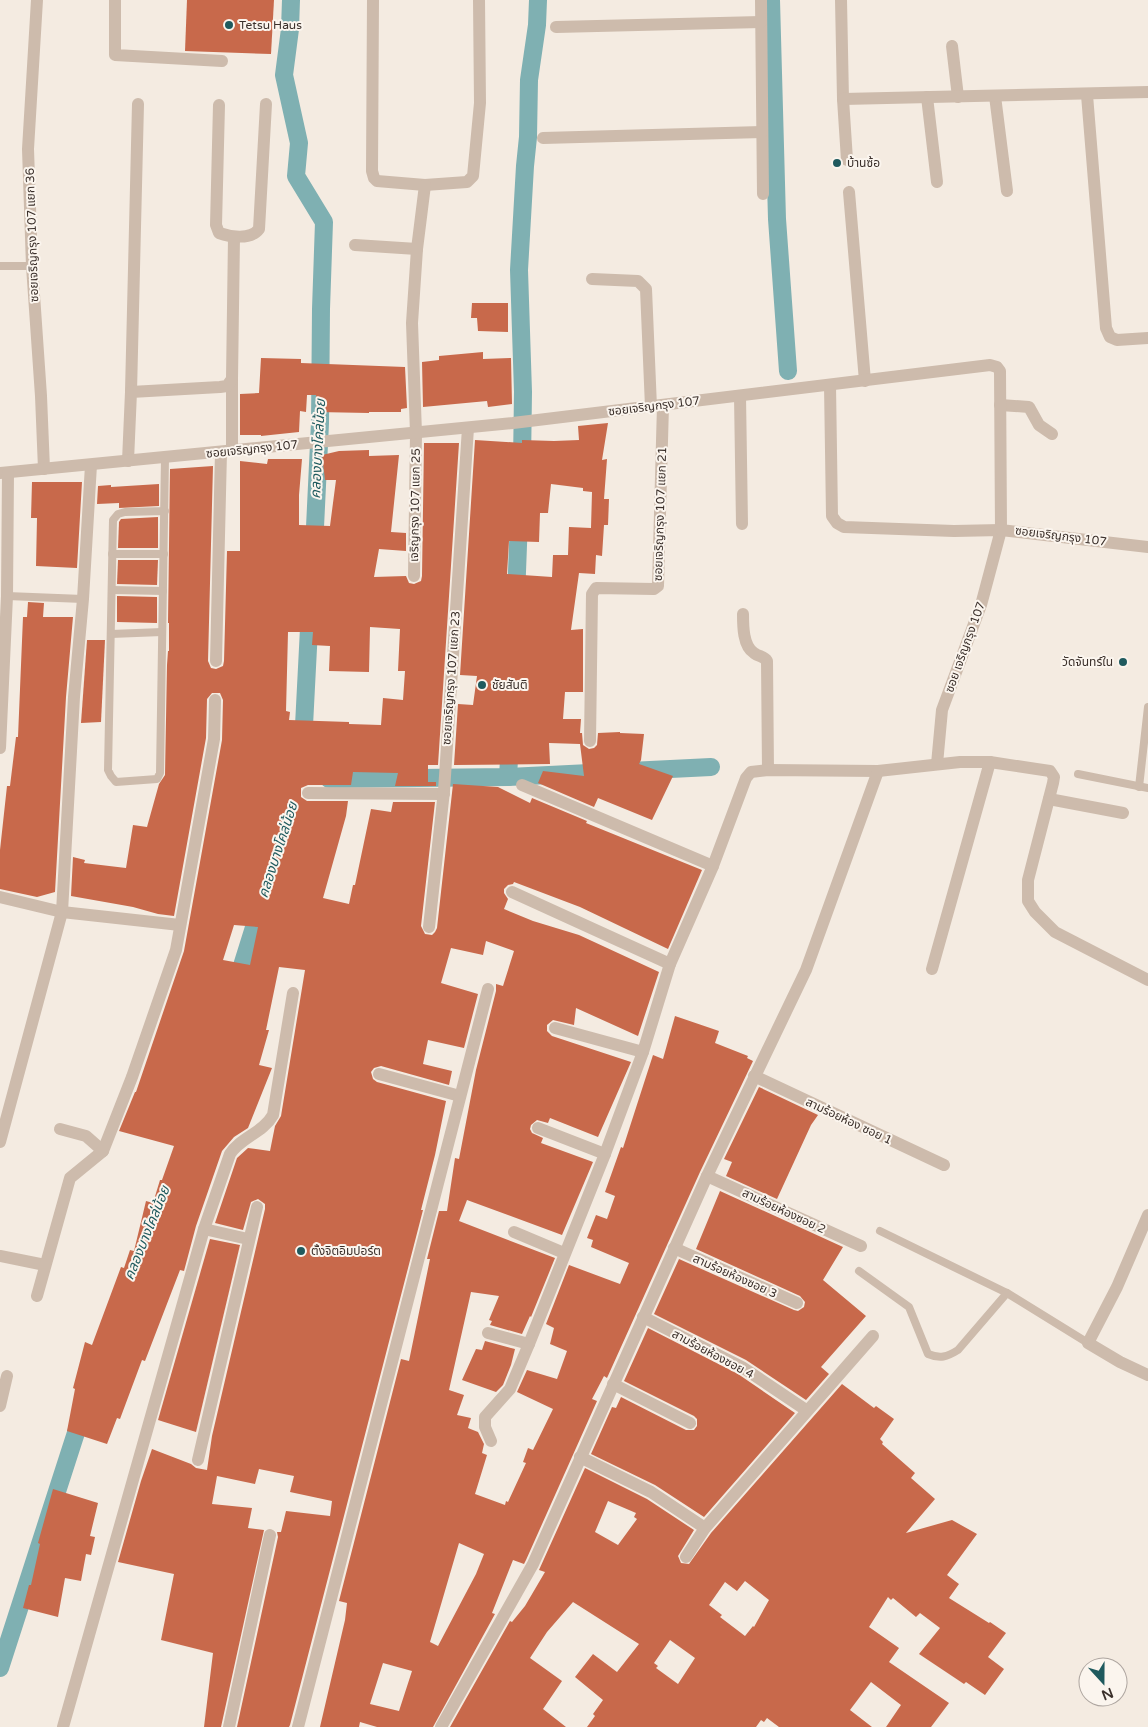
<svg xmlns="http://www.w3.org/2000/svg" width="1148" height="1727" font-family="'Varela Round','Noto Sans Thai',sans-serif">
  <rect width="100%" height="100%" fill="#f4ebe1"/>
  <g fill="none" stroke-linecap="round" stroke-linejoin="round">
    <!-- canal -->
    <g stroke="#7fb0b2" stroke-width="18">
      <path d="M291,0L290,29L284,75L299,143L296,176L324,222L321,309L320,423L314,548"/>
      <path d="M771,0L777,219L788,371"/>
      <path d="M522,463L523,392L519,270L525,166L528,137L529,80L537,25L538,0"/>
      <path d="M516,598L519,519"/>
      <path d="M303,745L310,609"/>
      <path d="M508,777L510,742"/>
      <path d="M329,779L508,777L711,767"/>
      <path d="M236,985L261,905"/>
      <path d="M0,1668L83,1411"/>
    </g>
  </g>
  <!-- building -->
  <g fill="#c8694b" fill-rule="evenodd">
    <path d="M187,0H274L271,54L185,51Z"/>
    <path d="M472,303H508V332L478,331L477,318H471Z"/>
    <path d="M483,352V359L511,358L512,404L488,407L487,401L423,407L422,362L439,360V356Z"/>
    <path d="M261,358L301,359V363L405,367L407,408L401,409V412H369V413L317,412L316,395H307L306,412L300,411L299,432L261,436V435H240V394L259,393Z"/>
    <path d="M608,423L602,460L607,459L604,499H609L608,525H604L602,556L596,555L595,574L579,573L571,630L583,629V692H565L563,719H581L580,733H582L583,745L589,749L594,748L597,745L598,733L620,732V733L644,734L641,760L639,764L673,776L652,820L598,798L594,807L538,783L543,771L584,776L580,744L549,743L550,764L454,765L458,704L473,705L477,676L460,675L475,440L522,443V440L554,441L579,440L578,426ZM551,484L583,488V491L592,492L591,528L569,527L568,555H553L552,577L507,574L509,541L539,542L540,513H548Z"/>
    <path d="M424,443H459L438,765H428V782H436V786H395L398,773L353,772L351,785H308L301,788V797L307,801H348L346,816L323,898L349,904L353,885H355L371,809L391,812L393,802H435L421,926L425,934L432,935L435,932L437,928L453,784L498,787L530,803L532,798L587,821L586,823L702,870L668,949L580,907L514,882L513,884L508,885L504,889V893L508,899L504,909L533,921L579,935L659,972L638,1036L576,1008L574,1025L553,1020L547,1025V1031L552,1036L631,1062L598,1137L550,1118L548,1123L537,1120L531,1125L530,1129L532,1133L543,1138L541,1143L593,1162L562,1235L467,1200L459,1221L555,1258L531,1317L530,1316L522,1334L490,1325L492,1321L489,1320L499,1296L471,1292L449,1390L464,1395L457,1415L471,1418L468,1428L478,1432L484,1444L482,1453L487,1455L475,1494L505,1505L506,1501L508,1502L526,1463L523,1462L528,1448L533,1450L553,1409L517,1392L527,1370L557,1379L567,1351L550,1344L554,1328L546,1324L569,1265L620,1284L629,1263L591,1247L593,1240L587,1238L596,1215L607,1219L615,1196L605,1192L621,1147L623,1148L653,1055L663,1059L675,1016L719,1031L715,1043L748,1056L747,1058L753,1061L700,1172L607,1378L604,1376L592,1399L597,1401L526,1560L524,1564L513,1560L492,1613L495,1614L433,1727H377L360,1722L359,1727H320L345,1620L347,1603L339,1601L401,1359L409,1361L430,1259H427L439,1211H447L455,1158L459,1159L476,1070L496,991V984L503,986L514,951L486,941L483,955L451,948L441,983L478,994L464,1048L428,1040L423,1064L452,1071L449,1085L381,1066L374,1068L371,1072L373,1079L377,1082L446,1101L435,1155L421,1210H423L290,1725L289,1727H237L278,1537L277,1532H281L286,1511L330,1516L332,1501L290,1492L294,1476L259,1469L255,1484L217,1476L212,1504L252,1508L248,1528L264,1530L221,1727H204L213,1653L161,1640L174,1574L118,1562L141,1481L152,1449L191,1464L196,1468L207,1470L212,1436L265,1209V1204L258,1199L251,1202L243,1230L215,1223L237,1158L248,1148L270,1151L275,1126L281,1116L305,970L279,967L266,1030H269L259,1065L272,1068L248,1128L234,1137L222,1151L196,1226L184,1271L180,1270L145,1361L142,1360L120,1419L117,1418L107,1444L67,1431L75,1389L73,1388L85,1342L92,1345L121,1267L124,1268L130,1250L134,1251L146,1201L153,1203L160,1180H162L174,1146L119,1131L135,1092H136L184,951L222,740L223,700L220,693H212L207,699L206,738L174,916L158,914L133,907L71,896L73,857L85,860L84,863L126,868L133,825L147,827L159,784L165,775L167,665L168,651H169V623H168L170,469L213,466L208,661L211,668L216,669L223,666L224,661L227,551H240V461L267,464L268,459H302L299,495V525L330,526L336,480H325L322,455L339,451L369,450V456L399,455L391,532L406,533V551L379,549L374,577L406,576L409,583L414,584L421,581L422,576ZM370,627L400,629L398,671H405L403,700L383,698L381,725L349,724V722L289,720L290,712L286,711L288,632H313L312,645L330,646L329,671L369,672ZM234,925L258,927L250,965L223,960ZM459,1543L484,1554L476,1574L438,1646L430,1642ZM383,1663L412,1671L399,1711L370,1704Z"/>
    <path d="M32,482H82L77,568L36,566L37,518H31Z"/>
    <path d="M159,484V506L119,508V503L97,504L98,486L111,485V487Z"/>
    <path d="M158,517V548H118L119,522L121,519Z"/>
    <path d="M118,560H158L157,585L117,584Z"/>
    <path d="M117,596L157,597V623L117,622Z"/>
    <path d="M28,602L44,603L43,617H73L66,697L55,892L37,897L0,889V850L7,786H10L16,737H18L23,617H27Z"/>
    <path d="M87,640H105L101,722L81,723Z"/>
    <path d="M759,1087L818,1115L811,1125L777,1199L726,1176L732,1162L724,1159Z"/>
    <path d="M720,1191L843,1247L823,1280L866,1316L821,1367L829,1374L806,1400L746,1360L654,1314L679,1259L794,1310L798,1311L804,1307L805,1302L800,1296L696,1249Z"/>
    <path d="M210,1239L240,1245L196,1432L158,1420Z"/>
    <path d="M648,1328L738,1374L795,1413L704,1517L655,1485L591,1454L612,1407L616,1408L621,1397L686,1430H694L697,1426V1419L694,1416L624,1381Z"/>
    <path d="M485,1341L515,1349L511,1365L503,1385L496,1392L462,1380L476,1349L482,1350Z"/>
    <path d="M842,1384L874,1408L876,1406L894,1419L880,1439L883,1442L882,1444L915,1473L911,1478L935,1499L906,1533L952,1520L977,1534L947,1575L959,1584L949,1598L989,1623L990,1622L1006,1633L988,1657L1004,1669L985,1695L966,1682L964,1684L919,1654L940,1628L920,1613L916,1617L893,1598L891,1600L888,1597L869,1627L899,1648L889,1662L949,1703L931,1727H886L901,1705L871,1682L850,1710L872,1727H779L767,1718L764,1722L761,1720L756,1727H587L595,1716L593,1714L603,1700L575,1677L593,1654L617,1672L639,1644L573,1602L547,1632L530,1658L562,1681L543,1709L566,1727H450L510,1621L512,1622L525,1606L545,1572L539,1570L585,1468L647,1499L694,1530L678,1556L681,1563L689,1564L711,1533ZM608,1501L636,1513L634,1517L637,1519L618,1545L595,1532ZM745,1581L769,1600L754,1627L753,1626L745,1636L720,1617L722,1615L709,1605L725,1582L737,1591ZM670,1640L695,1658L678,1684L656,1668L658,1666L654,1663Z"/>
    <path d="M53,1489L98,1503L90,1536L95,1537L91,1555L86,1554L81,1581L65,1578L58,1617L23,1608L29,1585H31L40,1544L38,1543Z"/>
  </g>
  <g fill="none" stroke-linecap="round" stroke-linejoin="round">
    <!-- service -->
    <g stroke="#cdbbac" stroke-width="8">
      <path d="M0,266H32"/>
      <path d="M165,511L125,512L118,514L113,520L108,770L111,776L116,782L157,779L160,773L165,458"/>
      <path d="M112,554H164"/>
      <path d="M112,590L163,591"/>
      <path d="M7,596L83,599"/>
      <path d="M111,634L162,632"/>
      <path d="M1078,774L1148,788"/>
      <path d="M1139,787L1148,707"/>
      <path d="M880,1231L1007,1293L1088,1343"/>
      <path d="M859,1271L909,1307L928,1354C940,1359 947,1357 958,1350L1007,1293"/>
    </g>
    <!-- minor -->
    <g stroke="#cdbbac" stroke-width="12">
      <path d="M37,0L28,149L32,266L41,396L44,469"/>
      <path d="M115,0V55L222,61"/>
      <path d="M373,0L372,171L374,178L377,181L425,185L467,182L473,176L480,103L479,0"/>
      <path d="M761,0L763,194"/>
      <path d="M841,0L843,99L847,160"/>
      <path d="M556,27L761,22"/>
      <path d="M952,46L958,97"/>
      <path d="M1087,95L1106,328L1110,337L1117,340L1148,338"/>
      <path d="M995,96L1007,191"/>
      <path d="M927,97L937,182"/>
      <path d="M843,99L1148,92"/>
      <path d="M219,105L216,225L219,233C230,237 251,240 259,229L266,104"/>
      <path d="M543,138L762,132"/>
      <path d="M849,192L865,381"/>
      <path d="M355,245L417,249"/>
      <path d="M592,279L638,281L646,289L651,407"/>
      <path d="M232,379V451"/>
      <path d="M830,385L832,516L837,523L844,527L954,531L1001,530L981,605L942,710L937,764"/>
      <path d="M131,392L138,104"/>
      <path d="M740,396L742,524"/>
      <path d="M1000,405L1029,407L1039,425L1052,434"/>
      <path d="M128,461L131,392L220,387L227,386L232,379L234,237"/>
      <path d="M414,576L416,433L412,323L417,249L425,185"/>
      <path d="M743,614C743,626 743,646 754,653C759,657 764,656 767,661L768,770"/>
      <path d="M216,661L221,452"/>
      <path d="M590,741L592,594L596,588L654,589L658,586L663,405"/>
      <path d="M522,785L713,866"/>
      <path d="M308,793L444,794"/>
      <path d="M1049,799L1123,813"/>
      <path d="M512,892L670,964"/>
      <path d="M0,897L62,912L180,925"/>
      <path d="M429,927L444,791L468,428"/>
      <path d="M932,969L990,762"/>
      <path d="M555,1028L643,1052"/>
      <path d="M379,1074L460,1096"/>
      <path d="M754,1076L944,1165"/>
      <path d="M538,1128L605,1154"/>
      <path d="M60,1129L86,1136L103,1151"/>
      <path d="M0,1142L62,912L74,697L83,599L91,465"/>
      <path d="M707,1176L861,1246"/>
      <path d="M1148,1215L1117,1287L1088,1343L1120,1362L1148,1375"/>
      <path d="M204,1229L248,1239"/>
      <path d="M514,1232L564,1253"/>
      <path d="M674,1248L797,1303"/>
      <path d="M0,1256L45,1265"/>
      <path d="M37,1296L70,1178L103,1151L132,1077L176,950L214,739L215,700"/>
      <path d="M643,1317L742,1367L806,1410"/>
      <path d="M488,1333L529,1344"/>
      <path d="M613,1384L690,1423"/>
      <path d="M0,1406L7,1376"/>
      <path d="M491,1441L485,1427V1417L510,1389L529,1344L605,1154L643,1052L670,964L713,866L746,778L751,772L768,770L878,771L960,762H990L1050,771L1054,777L1053,783L1028,880V901L1035,912L1055,932L1148,980"/>
      <path d="M580,1457L651,1492L705,1528"/>
      <path d="M198,1460L257,1207"/>
      <path d="M686,1557L705,1528L873,1336"/>
      <path d="M63,1727L204,1229L230,1154C241,1137 263,1133 273,1115L293,993"/>
      <path d="M229,1727L270,1535"/>
      <path d="M298,1727L488,989"/>
      <path d="M441,1727L533,1564L707,1176L806,970L878,771"/>
    </g>
    <!-- tertiary -->
    <g stroke="#cdbbac" stroke-width="12">
      <path d="M0,473L513,423L990,365L997,367L1000,371L1001,530L1148,547"/>
      <path d="M0,748L7,596L8,473"/>
    </g>
  </g>
  <!-- markers -->
  <g fill="#1f5a5e" stroke="#fbf5ee" stroke-width="2">
    <circle cx="229" cy="25" r="5"/>
    <circle cx="837" cy="163" r="5"/>
    <circle cx="1123" cy="662" r="5"/>
    <circle cx="482" cy="685" r="5"/>
    <circle cx="301" cy="1251" r="5"/>
  </g>
  <g text-anchor="middle" dominant-baseline="central" stroke-width="4" stroke-linejoin="round" paint-order="stroke">
    <!-- poi labels -->
    <g font-size="12" fill="#3b302b" stroke="#fbf5ee" text-anchor="start">
      <text x="239" y="25">Tetsu Haus</text>
      <text x="847" y="163">บ้านซ้อ</text>
      <text x="1113" y="662" text-anchor="end">วัดจันทร์ใน</text>
      <text x="492" y="685">ชัยสันติ</text>
      <text x="311" y="1251">ตั้งจิตอิมปอร์ต</text>
    </g>
    <!-- street labels -->
    <g font-size="12" fill="#3b302b" stroke="#fbf5ee">
      <text transform="translate(32 235) rotate(-92)">ซอยเจริญกรุง 107 แยก 36</text>
      <text transform="translate(654 406) rotate(-7)">ซอยเจริญกรุง 107</text>
      <text transform="translate(252 449) rotate(-6)">ซอยเจริญกรุง 107</text>
      <text transform="translate(415 505) rotate(-89)">เจริญกรุง 107 แยก 25</text>
      <text transform="translate(660 514) rotate(-88)">ซอยเจริญกรุง 107 แยก 21</text>
      <text transform="translate(1061 536) rotate(7)">ซอยเจริญกรุง 107</text>
      <text transform="translate(965 647) rotate(-70)">ซอย เจริญกรุง 107</text>
      <text transform="translate(451 678) rotate(-86)">ซอยเจริญกรุง 107 แยก 23</text>
      <text transform="translate(849 1121) rotate(25)">สามร้อยห้อง ซอย 1</text>
      <text transform="translate(784 1211) rotate(25)">สามร้อยห้องซอย 2</text>
      <text transform="translate(735 1276) rotate(24)">สามร้อยห้องซอย 3</text>
      <text transform="translate(713 1354) rotate(28)">สามร้อยห้องซอย 4</text>
    </g>
    <!-- water labels -->
    <g font-size="14" font-style="italic" fill="#1f5a5e" stroke="#fbf5ee">
      <text transform="translate(318 449) rotate(-87)">คลองบางโคล่น้อย</text>
      <text transform="translate(278 850) rotate(-72)">คลองบางโคล่น้อย</text>
      <text transform="translate(147 1233) rotate(-68)">คลองบางโคล่น้อย</text>
    </g>
  </g>
  <!-- north arrow -->
  <g transform="translate(1103 1682) rotate(159)"><circle r="24" fill="#fbf5ee" stroke="#aea6a0"/>
  <path d="M0-4L9 19L0 12L-9 19Z" fill="#1f5a5e"/>
  <text y="-8" font-size="14" font-weight="bold" text-anchor="middle" fill="#3b302b">N</text>
  </g>
</svg>
